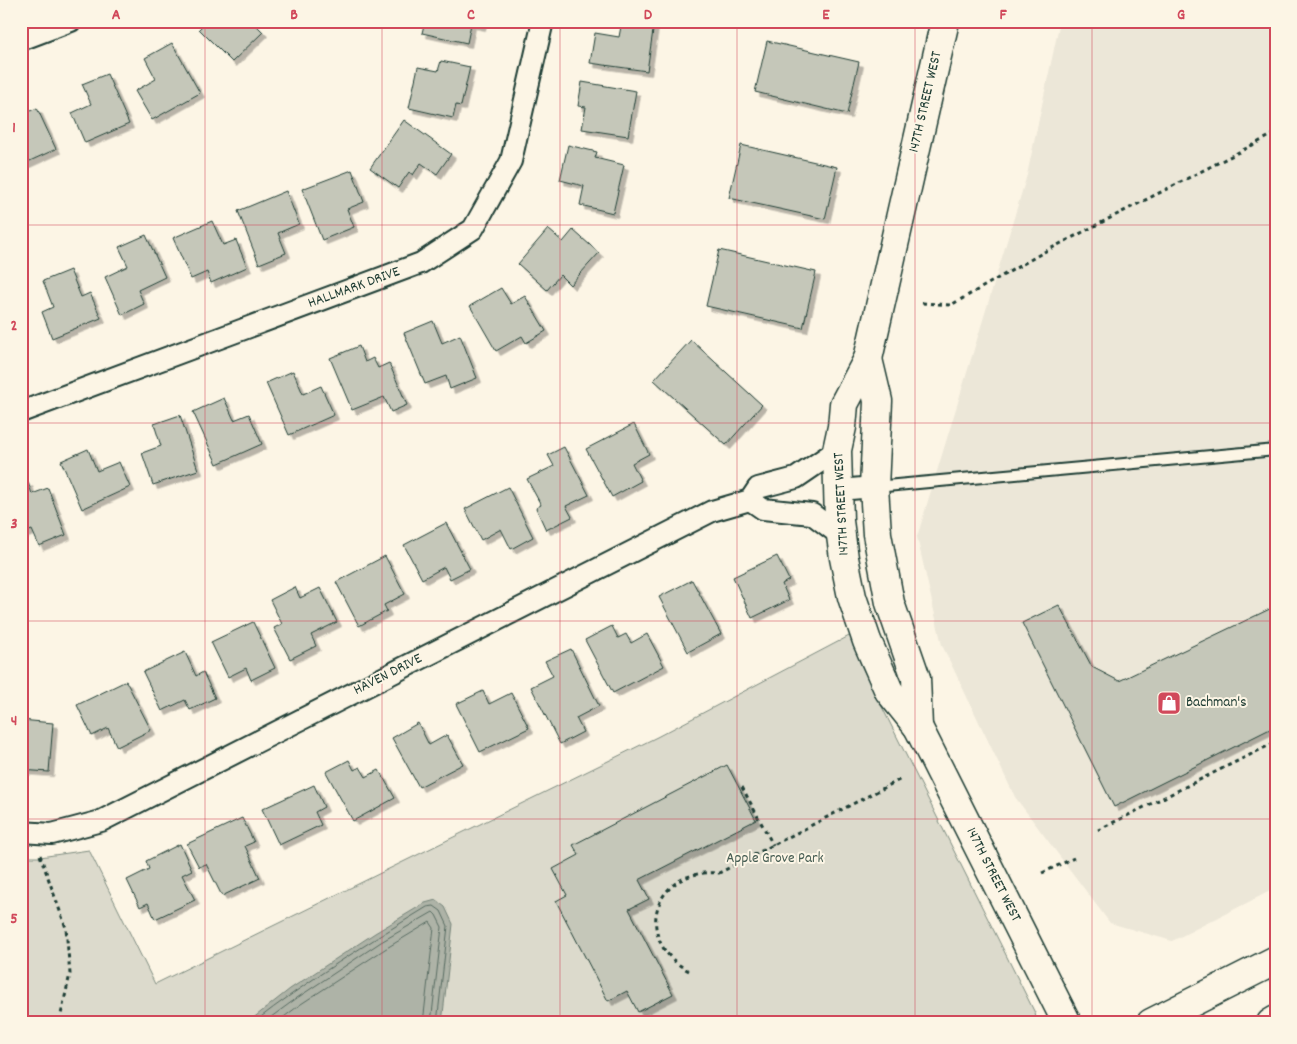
<svg xmlns="http://www.w3.org/2000/svg" width="1297" height="1044" font-family="Dekko,sans-serif">
  <defs>
    <filter id="shadow"><feDropShadow dx="4.5" dy="4.5" stdDeviation="0" flood-color="#0004"/></filter>
  </defs>
  <rect width="100%" height="100%" fill="#fcf5e5"/>
  <filter id="ink" filterUnits="userSpaceOnUse"><feTurbulence type="fractalNoise" baseFrequency=".02" numOctaves="2"/><feDisplacementMap in="SourceGraphic" scale="10" xChannelSelector="R" yChannelSelector="G"/><feConvolveMatrix kernelMatrix="1 2 1 2 8 2 1 2 1" color-interpolation-filters="sRGB"/></filter>
  <g filter="url(#ink)">
    <!-- built -->
    <path fill="#ece7d8" d="M1060,21H1276V888L1172,941L1110,923L1015,797L942,645L917,537L1027,175Z"/>
    <!-- green -->
    <path fill="#dcdacc" stroke="#7e8c80" d="M851,635L861,665L1035,1013L1037,1023H21V857H40L89,850L155,984L657,737Z"/>
    <!-- water -->
    <path fill="#aeb3a7" stroke="#758479" d="M436,900L445,907L453,924L442,1023H247L290,989L375,933L425,903Z"/>
    <g fill="none" stroke-linecap="round" stroke-linejoin="round">
      <!-- shore -->
      <g stroke="#586c62" stroke-width="1">
        <path d="M253,1023C308,980 368,943 427,907L434,906L441,911L448,926L437,1023"/>
        <path d="M263,1023L297,998L381,942L433,912L436,915L442,927L431,1023"/>
        <path d="M276,1023L301,1004L385,949L430,922L434,928L423,1023"/>
      </g>
    </g>
    <!-- building -->
    <g fill="#c5c7b9" stroke="#1f3d34" filter="url(#shadow)">
      <path d="M207,21H252L263,32L232,62L199,29Z"/>
      <path d="M425,21H482L481,26L471,24L467,43L422,33Z"/>
      <path d="M622,21L654,24L647,71L590,63L595,33L619,37Z"/>
      <path d="M767,41L859,62L847,114L755,92Z"/>
      <path d="M172,43L200,93L152,120L135,91L156,79L145,58Z"/>
      <path d="M441,61L470,67L461,106L456,105L453,118L409,108L418,67L438,71Z"/>
      <path d="M107,74L129,124L85,143L72,113L91,104L82,84Z"/>
      <path d="M582,82L636,91L628,136L582,129L586,107L578,106Z"/>
      <path d="M37,108L56,149L21,165V111L23,114Z"/>
      <path d="M404,120L451,154L437,174L421,163L413,175L409,172L398,188L370,168Z"/>
      <path d="M568,145L597,152L595,158L624,165L613,213L580,205L584,186L560,180Z"/>
      <path d="M741,145L837,167L825,219L729,198Z"/>
      <path d="M352,170L364,202L347,209L354,227L322,240L302,189Z"/>
      <path d="M286,191L299,224L278,233L286,253L259,264L238,211Z"/>
      <path d="M212,221L223,245L236,240L247,267L211,283L207,272L191,279L173,238Z"/>
      <path d="M548,229L563,242L573,230L599,253L570,285L560,275L547,290L518,264Z"/>
      <path d="M146,235L165,277L138,290L144,304L122,315L105,277L128,266L119,247Z"/>
      <path d="M719,250L816,272L803,328L706,306Z"/>
      <path d="M70,270L81,297L90,293L101,318L52,338L42,312L53,307L43,281Z"/>
      <path d="M501,288L511,304L525,296L546,331L526,343L522,336L496,351L470,306Z"/>
      <path d="M433,321L442,343L460,335L477,378L450,389L446,376L425,384L404,333Z"/>
      <path d="M691,340L762,405L726,445L654,380Z"/>
      <path d="M359,346L365,362L373,358L378,368L389,363L407,405L391,412L384,397L352,410L330,358Z"/>
      <path d="M293,371L303,394L321,386L334,415L289,435L266,383Z"/>
      <path d="M224,398L234,420L249,414L262,444L217,464L193,412Z"/>
      <path d="M180,415L198,470L153,485L142,453L161,446L154,424Z"/>
      <path d="M634,424L649,454L632,463L641,481L612,497L586,449Z"/>
      <path d="M564,447L589,495L566,506L572,517L546,530L536,508L541,505L527,479L554,466L548,455Z"/>
      <path d="M88,449L97,471L119,462L130,487L82,509L61,461Z"/>
      <path d="M28,482L32,494L48,488L66,535L39,546L32,530L21,534V485Z"/>
      <path d="M508,487L533,537L511,549L501,529L481,540L465,509Z"/>
      <path d="M446,523L470,569L450,579L444,567L422,579L404,545Z"/>
      <path d="M385,556L405,594L384,605L387,611L359,626L336,582Z"/>
      <path d="M777,556L789,580L782,584L789,600L752,618L733,577Z"/>
      <path d="M692,580L721,634L688,652L659,597Z"/>
      <path d="M295,587L300,598L320,588L337,622L311,635L316,646L290,659L274,628L282,624L270,600Z"/>
      <path d="M1059,605L1092,667L1119,681L1276,606V726L1114,807L1022,623Z"/>
      <path d="M253,622L275,668L251,680L246,668L228,677L211,642Z"/>
      <path d="M612,626L618,638L626,634L631,643L647,634L664,666L613,693L585,640Z"/>
      <path d="M571,649L599,706L576,718L583,732L560,744L531,687L553,676L545,661Z"/>
      <path d="M185,652L196,676L203,672L215,698L190,710L185,700L162,711L143,672Z"/>
      <path d="M126,681L151,730L117,747L108,728L92,736L77,705Z"/>
      <path d="M483,691L489,704L511,693L529,728L480,752L456,704Z"/>
      <path d="M21,720L53,723L49,772L21,770Z"/>
      <path d="M418,723L429,745L447,735L463,764L419,787L392,738Z"/>
      <path d="M349,760L354,770L360,767L366,777L379,770L395,798L353,821L326,772Z"/>
      <path d="M727,765L756,820L639,880L649,899L629,909L673,994L638,1012L627,991L608,1001L556,901L567,895L553,869L579,855L573,845Z"/>
      <path d="M314,785L324,807L315,812L321,825L279,845L262,809Z"/>
      <path d="M242,818L254,842L245,846L260,878L222,896L206,864L199,867L187,844Z"/>
      <path d="M180,844L192,870L182,875L195,900L155,919L148,903L140,907L127,880L149,869L146,861Z"/>
    </g>
    <g fill="none" stroke-linecap="round" stroke-linejoin="round">
      <!-- lane casing -->
      <g stroke="#1f3d34" stroke-width="14">
        <path id="lane" d="M875,487L1276,450"/>
      </g>
      <!-- street casing -->
      <g stroke="#1f3d34" stroke-width="24">
        <g id="street">
          <path d="M21,40L71,21"/>
          <path d="M21,412L421,263L473,229L511,161L543,21"/>
          <path d="M839,490L874,487"/>
          <path d="M750,500L763,509L812,514L841,536"/>
          <path d="M21,832L52,834L101,821L712,511L750,500L758,488L796,478L837,450"/>
        </g>
      </g>
      <!-- secondary casing -->
      <g stroke="#1f3d34" stroke-width="31">
        <g id="secondary">
          <path d="M945,21L868,359L844,404L842,427L837,450L839,521L844,558L852,597L867,641L889,691L918,727L1067,1023"/>
          <path d="M868,359L878,401L874,487L877,534L890,603L916,678L918,727"/>
        </g>
      </g>
      <!-- highway casing -->
      <g stroke="#1f3d34" stroke-width="31">
        <g id="highway">
          <path d="M1151,1023L1276,960"/>
          <path d="M1271,1023L1276,1020"/>
        </g>
      </g>
      <!-- path -->
      <g stroke="#1f3d34" stroke-width="3" stroke-dasharray="4 4" stroke-linecap="butt">
        <path d="M922,303L951,305L1044,252L1276,133"/>
        <path d="M742,787L773,845"/>
        <path d="M1098,830L1276,742"/>
        <path d="M40,855L66,928L70,974L60,1019L57,1023"/>
        <path d="M1042,873L1074,858"/>
        <path d="M689,971C632,941 652,867 719,873L901,779"/>
      </g>
      <!-- lane -->
      <use href="#lane" stroke="#fcf5e5" stroke-width="10"/>
      <!-- street -->
      <use href="#street" stroke="#fcf5e5" stroke-width="20"/>
      <!-- secondary -->
      <use href="#secondary" stroke="#fcf5e5" stroke-width="28"/>
      <!-- highway -->
      <use href="#highway" stroke="#fcf5e5" stroke-width="28"/>
    </g>
  </g>
  <!-- grid -->
  <path fill="none" stroke="#d1495b" stroke-width="1" stroke-opacity="0.55" d="M205,21V1023M382,21V1023M560,21V1023M737,21V1023M915,21V1023M1092,21V1023M21,225H1276M21,423H1276M21,621H1276M21,819H1276"/>
  <!-- icons -->
  <defs>
    <g id="shop-square" transform="scale(1.25)"><rect x="-9" y="-9" width="18" height="18" rx="4" fill="#d1495b" stroke="#fcf5e5"/><path d="M-5-2.5h2.3a2.7 3.5 0 0 1 5.4 0H5L5.5 6h-11ZM-1.5-2.5h3a1.5 2.3 0 0 0-3 0Z" fill="#fff"/></g>
  </defs>
  <g fill-rule="evenodd">
    <use href="#shop-square" x="1169" y="703"/>
  </g>
  <g text-anchor="middle" dominant-baseline="central" stroke-width="4" stroke-linejoin="round" paint-order="stroke">
    <!-- street labels -->
    <g font-size="15" fill="#1f3d34" stroke="#fcf5e5">
      <text transform="translate(926 102) rotate(-77)">147TH STREET WEST</text>
      <text transform="translate(354 288) rotate(-20)">HALLMARK DRIVE</text>
      <text transform="translate(842 504) rotate(-93)">147TH STREET WEST</text>
      <text transform="translate(388 675) rotate(-27)">HAVEN DRIVE</text>
      <text transform="translate(993 875) rotate(63)">147TH STREET WEST</text>
    </g>
    <!-- poi labels -->
    <g font-size="15" fill="#1f3d34" stroke="#fcf5e5" text-anchor="start">
      <text x="1186" y="703">Bachman's</text>
    </g>
    <!-- park labels -->
    <g font-size="15" fill="#455c52" stroke="#fcf5e5">
      <text x="775" y="859">Apple Grove Park</text>
    </g>
  </g>
  <!-- margin -->
  <rect width="1297" height="1044" fill="none" stroke="#fcf5e5" stroke-width="55"/>
  <rect x="28" y="28" width="1242" height="988" fill="none" stroke="#d1495b" stroke-width="2"/>
  <g font-size="16" text-anchor="middle" font-weight="bold" fill="#d1495b">
    <text x="116" y="19">A</text>
    <text x="294" y="19">B</text>
    <text x="471" y="19">C</text>
    <text x="648" y="19">D</text>
    <text x="826" y="19">E</text>
    <text x="1003" y="19">F</text>
    <text x="1181" y="19">G</text>
    <text x="14" y="132">1</text>
    <text x="14" y="330">2</text>
    <text x="14" y="528">3</text>
    <text x="14" y="725">4</text>
    <text x="14" y="923">5</text>
  </g>
</svg>
